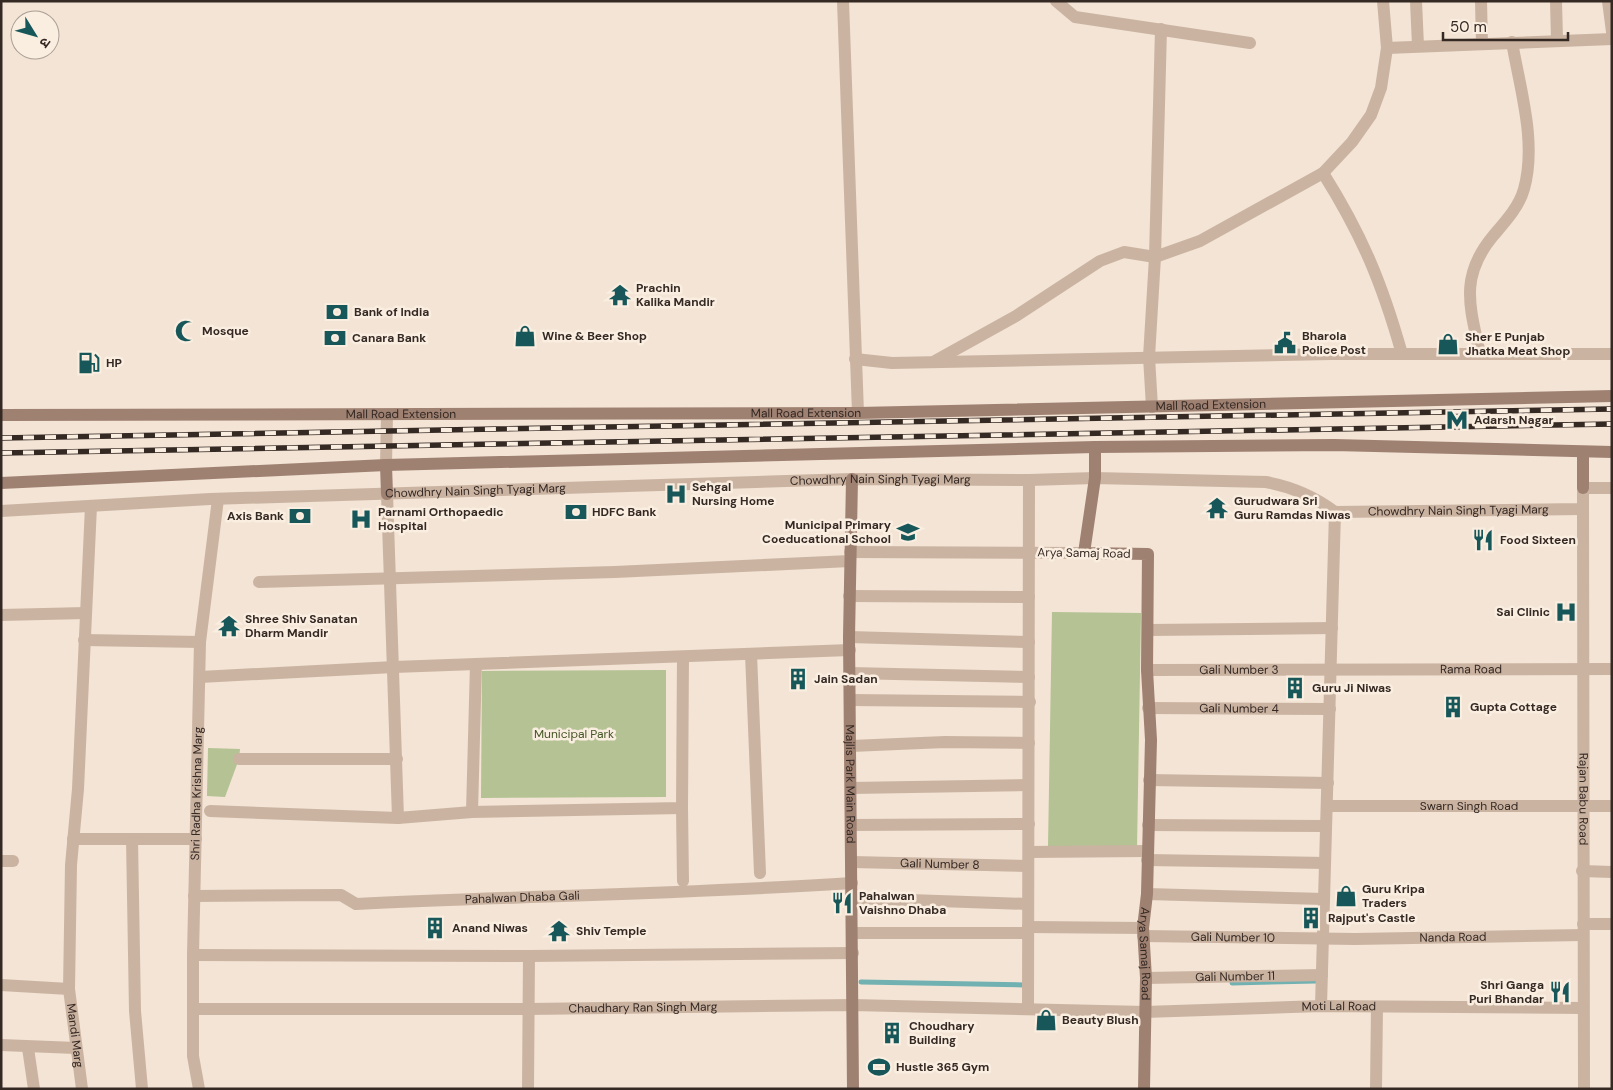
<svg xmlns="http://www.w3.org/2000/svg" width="1613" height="1090" font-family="'DM Sans','Noto Sans Devanagari',sans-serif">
  <rect width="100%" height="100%" fill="#f3e4d5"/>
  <!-- green -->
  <g fill="#b4c294">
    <path d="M1052,612L1141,613L1137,848L1048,847Z"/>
    <path d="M666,670V797L481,798L482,671Z"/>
    <path d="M208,748L240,749L239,759L225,797L207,796Z"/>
  </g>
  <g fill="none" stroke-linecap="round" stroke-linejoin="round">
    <!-- stream -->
    <g stroke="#72b1b2" stroke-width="5">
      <path d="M861,982L1025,985"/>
      <path d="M1232,983L1316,981"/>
    </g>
    <!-- street -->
    <g stroke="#cbb3a1" stroke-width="12">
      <path d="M843,1L858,413"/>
      <path d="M1056,1L1075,17L1250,43"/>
      <path d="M1416,1L1418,46"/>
      <path d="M1481,1L1482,44"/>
      <path d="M1556,1L1557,40"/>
      <path d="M1608,1L1612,32"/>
      <path d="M1387,48L1612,39"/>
      <path d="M1323,173C1362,235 1382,283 1402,354"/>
      <path d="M1480,354C1470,307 1459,277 1493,236C1505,222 1519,207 1524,189C1537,142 1520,89 1512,42"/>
      <path d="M855,359L892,363L1331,354H1612"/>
      <path d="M935,361L1016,316L1100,261L1124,252L1155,257L1200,241L1323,173L1352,142L1371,115L1381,88L1387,48L1383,1"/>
      <path d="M1152,407L1149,357L1155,257L1161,29"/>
      <path d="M386,465L387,415"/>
      <path d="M387,494L398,818"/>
      <path id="s1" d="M1583,509L1584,1089"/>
      <path id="s2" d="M1,511L210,499L852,479L1029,480L1095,478L1266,482C1293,487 1314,496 1335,512L1583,509V488H1612"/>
      <path d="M850,552L1084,553"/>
      <path d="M259,582L615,572L850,561"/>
      <path d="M849,596L1029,597"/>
      <path d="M1,615L86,613"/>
      <path d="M1149,630L1332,628"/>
      <path d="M849,637L1029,642"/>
      <path d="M84,640L200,642"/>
      <path d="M751,654L760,873"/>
      <path id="s3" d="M1147,670L1612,669"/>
      <path d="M850,673L1029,677"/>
      <path d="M200,677L394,667L850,650"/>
      <path d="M851,700L1030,702"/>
      <path id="s4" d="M1148,708L1330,709"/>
      <path d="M851,746L945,742L1029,743"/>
      <path d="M239,759H397"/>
      <path d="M1149,780L1328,783"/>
      <path d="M851,788L1027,785"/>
      <path id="s5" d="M1327,806H1612"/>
      <path d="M682,808L683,881"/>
      <path d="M210,811L398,818L472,812L682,808L683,657"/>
      <path d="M472,812L476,664"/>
      <path d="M851,825L1029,824"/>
      <path d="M1148,825L1326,826"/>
      <path d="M73,839H196"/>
      <path d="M132,839L135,1011L142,1089"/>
      <path d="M1029,852L1147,851"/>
      <path d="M1147,860L1325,863"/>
      <path d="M1,861H13"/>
      <path id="s6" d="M852,862L1028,866"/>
      <path d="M1582,871L1612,872"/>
      <path d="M1147,894L1324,899"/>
      <path id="s7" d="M194,896L341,895L356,904C521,896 687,894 852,883"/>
      <path d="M852,898L1028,904"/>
      <path d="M1583,924H1612"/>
      <path d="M1028,927L1143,928"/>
      <path d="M853,933H1028"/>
      <path id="s8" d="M1143,936L1355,939L1583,935"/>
      <path d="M193,955L529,956L853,953"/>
      <path id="s9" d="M1146,978L1322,975"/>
      <path id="s10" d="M1,985L69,989L82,1089"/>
      <path d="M69,989L71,865L78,789L91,506"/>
      <path d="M1321,1006L1335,512"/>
      <path id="s11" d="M193,1009H528L853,1005L1145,1012L1321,1006L1583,1008"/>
      <path d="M1028,1009L1029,480"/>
      <path d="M1,1045L76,1048"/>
      <path d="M28,1048L34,1089"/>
      <path id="s12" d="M199,1089L193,1056V955L200,642L218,499"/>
      <path d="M528,1089L529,956"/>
      <path d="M1376,1089L1377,1007"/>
    </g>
    <!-- secondary -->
    <g stroke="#9f8172" stroke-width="12">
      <path id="s13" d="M1,415L858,413L1612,396"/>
      <path id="s14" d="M1095,447V478L1084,553L1148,554L1147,670L1151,740L1147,894L1143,928L1146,978L1144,1089"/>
      <path d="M386,465L387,494"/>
      <path id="s15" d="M852,479L849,637L853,1089"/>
      <path d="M1,483L386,465L1095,447L1334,445L1612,452"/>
      <path d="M1583,488V453"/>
    </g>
    <!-- rail casing -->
    <g stroke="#352924" stroke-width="5.5">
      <g id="rail">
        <path d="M1,438L1612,409"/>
        <path d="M1,453L1612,424"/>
      </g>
    </g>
    <!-- rail -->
    <use href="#rail" stroke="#faeee1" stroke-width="4" stroke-dasharray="11" stroke-linecap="butt"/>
  </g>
  <!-- icons -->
  <defs>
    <g id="temple-bare" transform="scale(1.725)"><path d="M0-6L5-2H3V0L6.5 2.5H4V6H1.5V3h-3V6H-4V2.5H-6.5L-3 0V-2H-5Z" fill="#175759" stroke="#faeee1" stroke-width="2.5" paint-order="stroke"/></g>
    <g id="bank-bare" transform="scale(1.725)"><path d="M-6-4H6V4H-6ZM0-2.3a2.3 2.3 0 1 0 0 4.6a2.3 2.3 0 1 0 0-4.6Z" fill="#175759" stroke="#faeee1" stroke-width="2.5" paint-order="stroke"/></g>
    <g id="mosque-bare" transform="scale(1.725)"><path d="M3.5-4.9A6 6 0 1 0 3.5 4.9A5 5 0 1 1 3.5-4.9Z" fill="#175759" stroke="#faeee1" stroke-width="2.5" paint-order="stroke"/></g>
    <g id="shop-bare" transform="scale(1.725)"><path d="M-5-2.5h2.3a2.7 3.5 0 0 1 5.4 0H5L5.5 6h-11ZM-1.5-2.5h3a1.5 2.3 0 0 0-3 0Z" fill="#175759" stroke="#faeee1" stroke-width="2.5" paint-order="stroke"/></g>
    <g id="civic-bare" transform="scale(1.725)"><path d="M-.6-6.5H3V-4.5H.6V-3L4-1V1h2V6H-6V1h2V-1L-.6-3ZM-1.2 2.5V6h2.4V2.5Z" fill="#175759" stroke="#faeee1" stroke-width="2.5" paint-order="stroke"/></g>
    <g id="fuel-bare" transform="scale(1.725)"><path d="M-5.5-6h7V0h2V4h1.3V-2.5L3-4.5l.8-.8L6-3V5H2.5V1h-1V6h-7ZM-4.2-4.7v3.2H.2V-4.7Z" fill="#175759" stroke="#faeee1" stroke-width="2.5" paint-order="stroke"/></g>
    <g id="metro-bare" transform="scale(1.725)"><path d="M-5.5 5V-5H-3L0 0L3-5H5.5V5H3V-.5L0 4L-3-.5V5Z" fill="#175759" stroke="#faeee1" stroke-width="2.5" paint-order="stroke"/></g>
    <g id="hospital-bare" transform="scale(1.725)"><path d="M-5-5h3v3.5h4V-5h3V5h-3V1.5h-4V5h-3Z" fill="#175759" stroke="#faeee1" stroke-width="2.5" paint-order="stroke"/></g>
    <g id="school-bare" transform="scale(1.725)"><path d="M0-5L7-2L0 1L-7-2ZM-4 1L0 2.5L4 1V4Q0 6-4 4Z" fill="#175759" stroke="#faeee1" stroke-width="2.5" paint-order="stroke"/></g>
    <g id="restaurant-bare" transform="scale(1.725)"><path d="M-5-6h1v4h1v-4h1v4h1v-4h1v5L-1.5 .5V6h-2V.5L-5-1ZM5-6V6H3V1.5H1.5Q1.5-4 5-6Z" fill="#175759" stroke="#faeee1" stroke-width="2.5" paint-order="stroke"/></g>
    <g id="building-bare" transform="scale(1.725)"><path d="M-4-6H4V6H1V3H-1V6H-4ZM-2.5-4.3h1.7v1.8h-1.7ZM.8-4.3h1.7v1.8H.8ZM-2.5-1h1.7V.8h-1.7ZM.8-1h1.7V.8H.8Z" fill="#175759" stroke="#faeee1" stroke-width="2.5" paint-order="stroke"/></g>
    <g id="stadium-bare" transform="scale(1.725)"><path d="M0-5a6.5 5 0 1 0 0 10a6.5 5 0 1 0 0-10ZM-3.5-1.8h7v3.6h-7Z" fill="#175759" stroke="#faeee1" stroke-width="2.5" paint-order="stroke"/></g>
  </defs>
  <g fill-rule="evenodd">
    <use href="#temple-bare" x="620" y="295"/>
    <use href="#bank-bare" x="337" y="312"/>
    <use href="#mosque-bare" x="186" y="331"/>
    <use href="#shop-bare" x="525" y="336"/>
    <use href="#bank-bare" x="335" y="338"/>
    <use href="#civic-bare" x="1285" y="343"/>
    <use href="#shop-bare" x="1448" y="344"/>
    <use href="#fuel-bare" x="89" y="363"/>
    <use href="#metro-bare" x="1457" y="420"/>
    <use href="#hospital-bare" x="676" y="494"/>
    <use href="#temple-bare" x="1217" y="508"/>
    <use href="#bank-bare" x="576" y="512"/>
    <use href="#bank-bare" x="300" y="516"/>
    <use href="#hospital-bare" x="361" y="519"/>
    <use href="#school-bare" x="908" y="532"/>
    <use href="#restaurant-bare" x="1483" y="540"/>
    <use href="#hospital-bare" x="1566" y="612"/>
    <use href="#temple-bare" x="229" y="626"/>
    <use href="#building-bare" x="798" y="679"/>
    <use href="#building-bare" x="1295" y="688"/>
    <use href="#building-bare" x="1453" y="707"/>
    <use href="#shop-bare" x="1346" y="896"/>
    <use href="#restaurant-bare" x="842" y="903"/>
    <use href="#building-bare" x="1311" y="918"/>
    <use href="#building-bare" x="435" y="928"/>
    <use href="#temple-bare" x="559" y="931"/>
    <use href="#restaurant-bare" x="1560" y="992"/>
    <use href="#shop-bare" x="1046" y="1020"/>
    <use href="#building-bare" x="892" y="1033"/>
    <use href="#stadium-bare" x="879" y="1067"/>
  </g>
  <g text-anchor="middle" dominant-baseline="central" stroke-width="5" stroke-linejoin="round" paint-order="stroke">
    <!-- poi labels -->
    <g font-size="12" font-weight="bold" fill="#352924" stroke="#faeee1" text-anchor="start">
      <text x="636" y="288">Prachin<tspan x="636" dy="14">Kalika Mandir</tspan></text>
      <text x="354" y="312">Bank of India</text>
      <text x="202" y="331">Mosque</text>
      <text x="542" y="336">Wine &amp; Beer Shop</text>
      <text x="1302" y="336">Bharola<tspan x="1302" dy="14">Police Post</tspan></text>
      <text x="1465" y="337">Sher E Punjab<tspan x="1465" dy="14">Jhatka Meat Shop</tspan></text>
      <text x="352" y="338">Canara Bank</text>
      <text x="106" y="363">HP</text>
      <text x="1474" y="420">Adarsh Nagar</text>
      <text x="692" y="487">Sehgal<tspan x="692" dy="14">Nursing Home</tspan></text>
      <text x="1234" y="501">Gurudwara Sri<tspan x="1234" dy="14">Guru Ramdas Niwas</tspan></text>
      <text x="378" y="512">Parnami Orthopaedic<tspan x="378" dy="14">Hospital</tspan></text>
      <text x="592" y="512">HDFC Bank</text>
      <text x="284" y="516" text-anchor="end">Axis Bank</text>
      <text x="891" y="525" text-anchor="end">Municipal Primary<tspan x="891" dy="14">Coeducational School</tspan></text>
      <text x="1500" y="540">Food Sixteen</text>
      <text x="1550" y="612" text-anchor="end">Sai Clinic</text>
      <text x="245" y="619">Shree Shiv Sanatan<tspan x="245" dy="14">Dharm Mandir</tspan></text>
      <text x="814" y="679">Jain Sadan</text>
      <text x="1312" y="688">Guru Ji Niwas</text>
      <text x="1470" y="707">Gupta Cottage</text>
      <text x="1362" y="889">Guru Kripa<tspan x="1362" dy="14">Traders</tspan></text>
      <text x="859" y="896">Pahalwan<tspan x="859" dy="14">Vaishno Dhaba</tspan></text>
      <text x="1328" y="918">Rajput's Castle</text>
      <text x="452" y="928">Anand Niwas</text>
      <text x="576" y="931">Shiv Temple</text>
      <text x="1544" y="985" text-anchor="end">Shri Ganga<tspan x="1544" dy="14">Puri Bhandar</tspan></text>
      <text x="1062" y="1020">Beauty Blush</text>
      <text x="909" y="1026">Choudhary<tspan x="909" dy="14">Building</tspan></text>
      <text x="896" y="1067">Hustle 365 Gym</text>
    </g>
    <!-- street labels -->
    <g font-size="12" fill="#352924" stroke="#faeee1">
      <text stroke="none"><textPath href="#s13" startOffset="1210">Mall Road Extension</textPath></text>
      <text stroke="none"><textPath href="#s13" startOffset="805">Mall Road Extension</textPath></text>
      <text stroke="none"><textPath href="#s13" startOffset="400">Mall Road Extension</textPath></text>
      <text stroke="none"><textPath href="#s2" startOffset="880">Chowdhry Nain Singh Tyagi Marg</textPath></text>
      <text stroke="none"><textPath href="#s2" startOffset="475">Chowdhry Nain Singh Tyagi Marg</textPath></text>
      <text stroke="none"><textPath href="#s2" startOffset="1465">Chowdhry Nain Singh Tyagi Marg</textPath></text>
      <text transform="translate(1084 553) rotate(1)">Arya Samaj Road</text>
      <text stroke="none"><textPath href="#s3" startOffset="324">Rama Road</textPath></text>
      <text stroke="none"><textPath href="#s3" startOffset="92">Gali Number 3</textPath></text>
      <text stroke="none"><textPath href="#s4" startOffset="91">Gali Number 4</textPath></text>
      <text stroke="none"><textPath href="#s15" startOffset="305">Majlis Park Main Road</textPath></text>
      <text stroke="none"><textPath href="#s12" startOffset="296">Shri Radha Krishna Marg</textPath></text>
      <text stroke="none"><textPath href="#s1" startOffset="290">Rajan Babu Road</textPath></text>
      <text stroke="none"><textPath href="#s5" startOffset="142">Swarn Singh Road</textPath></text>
      <text stroke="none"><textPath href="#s6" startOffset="88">Gali Number 8</textPath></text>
      <text stroke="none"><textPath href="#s7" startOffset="331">Pahalwan Dhaba Gali</textPath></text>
      <text stroke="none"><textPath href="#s8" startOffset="90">Gali Number 10</textPath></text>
      <text stroke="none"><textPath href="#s8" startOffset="310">Nanda Road</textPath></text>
      <text stroke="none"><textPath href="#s14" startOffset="571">Arya Samaj Road</textPath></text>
      <text stroke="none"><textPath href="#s9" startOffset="89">Gali Number 11</textPath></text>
      <text stroke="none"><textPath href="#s11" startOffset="1146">Moti Lal Road</textPath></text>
      <text stroke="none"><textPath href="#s11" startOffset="450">Chaudhary Ran Singh Marg</textPath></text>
      <text stroke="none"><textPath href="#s10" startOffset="115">Mandi Marg</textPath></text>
    </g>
    <!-- park labels -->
    <g font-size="12" fill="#455526" stroke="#faeee1">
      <text x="574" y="734">Municipal Park</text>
    </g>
  </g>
  <!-- border -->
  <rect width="1613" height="1090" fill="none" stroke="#352924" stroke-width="5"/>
  <!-- north arrow -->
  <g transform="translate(35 35) rotate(127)"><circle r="24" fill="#faeee1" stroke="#ab9f95"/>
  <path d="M0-4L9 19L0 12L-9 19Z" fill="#175759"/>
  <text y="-8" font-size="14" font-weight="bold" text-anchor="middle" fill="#352924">उ</text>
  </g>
  <!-- scale -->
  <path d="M1443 32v8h125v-8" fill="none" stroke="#352924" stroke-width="2.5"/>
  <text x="1450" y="32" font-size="15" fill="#352924" stroke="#faeee1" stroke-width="4" paint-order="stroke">50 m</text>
</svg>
